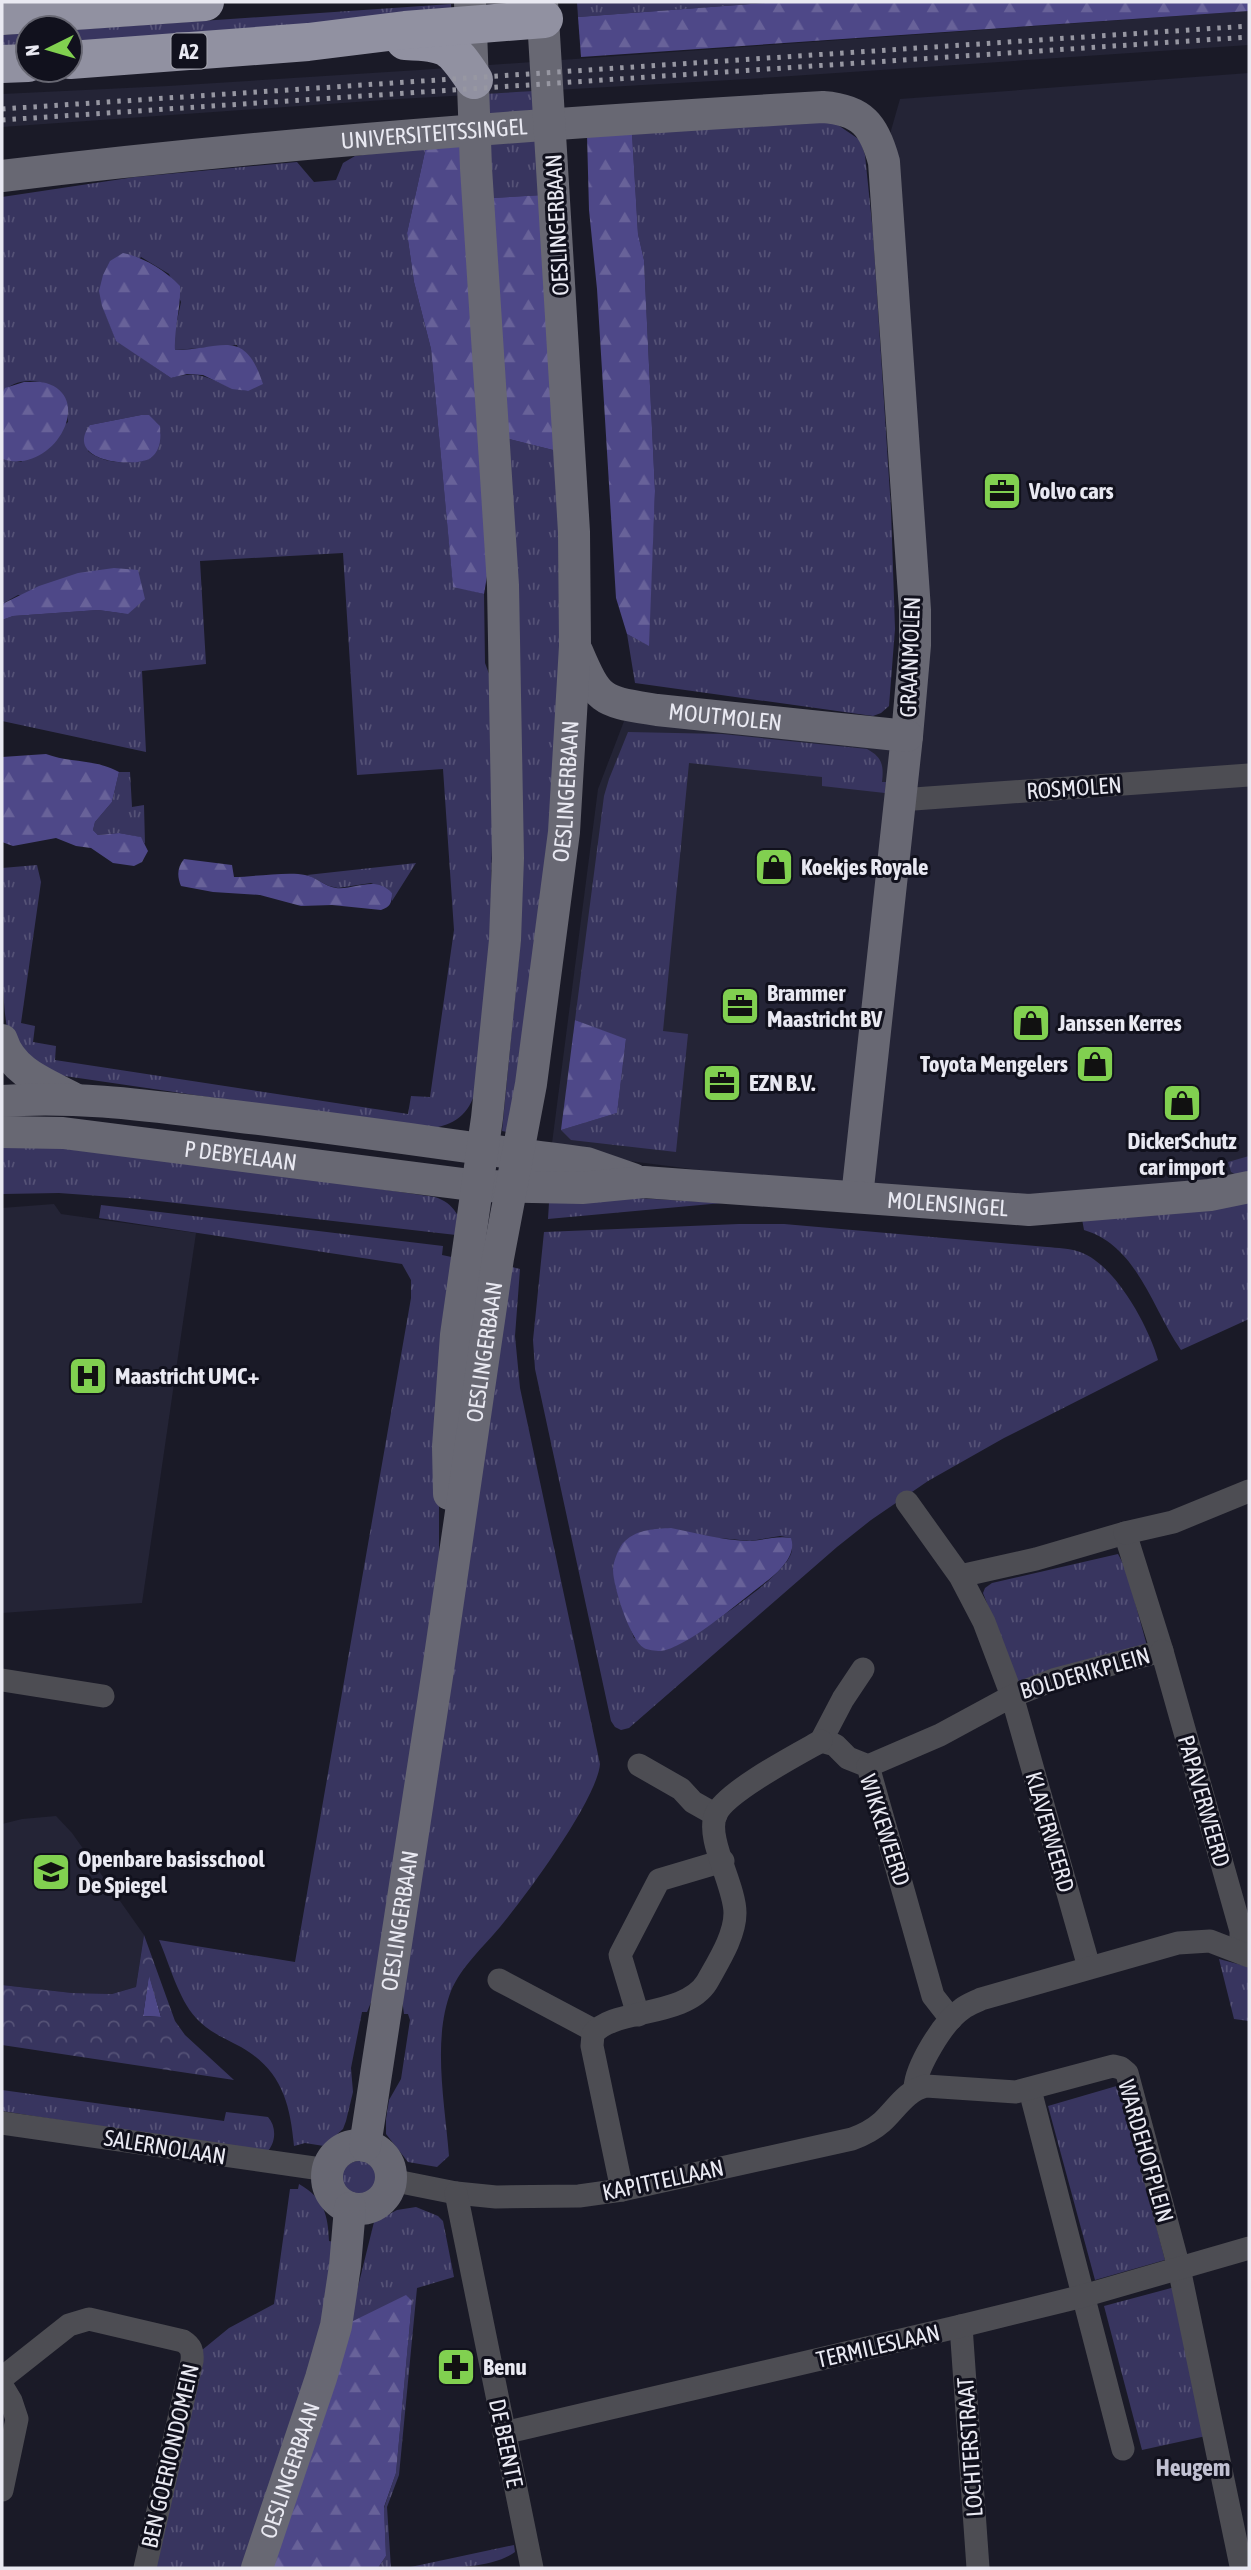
<svg xmlns="http://www.w3.org/2000/svg" width="1251" height="2570" font-family="'Asap Condensed',sans-serif">
  <defs>
    <pattern id="grass-tufts" width="24" height="20" patternUnits="userSpaceOnUse" patternTransform="scale(1.75)"><rect width="24" height="20" fill="#38355f"/><path d="M3 7l-1-3M5 7V3M7 7l1-3M15 17l-1-3M17 17v-4M19 17l1-3" fill="none" stroke="#555276"/></pattern>
    <pattern id="forest-firs" width="22" height="20" patternUnits="userSpaceOnUse" patternTransform="scale(1.75)"><rect width="22" height="20" fill="#4e4888"/><path d="M5 1l3.5 6h-7zM16 11l3.5 6h-7z" fill="#686299"/></pattern>
    <pattern id="park-crowns" width="20" height="18" patternUnits="userSpaceOnUse" patternTransform="scale(1.75)"><rect width="20" height="18" fill="#38355f"/><path d="M2 6a3 3 0 1 1 6 0M12 15a3 3 0 1 1 6 0" fill="none" stroke="#555276"/></pattern>
  </defs>
  <rect width="100%" height="100%" fill="#1a1a27"/>
  <!-- built -->
  <g fill="#242436">
    <path d="M1249,11V45L748,79L399,99L2,127V94L168,86L419,70Z"/>
    <path d="M1249,73V1177L1017,1204L839,1188L551,1151L598,789L626,716L895,745L918,588L890,134L900,99Z"/>
    <path d="M54,1204L61,1214L196,1233L142,1603L2,1613V1208Z"/>
    <path d="M56,1816L72,1833L144,1935L136,1987L112,1994L72,1993L2,1985V1824L22,1819Z"/>
  </g>
  <!-- grass -->
  <g fill="url(#grass-tufts)" fill-rule="evenodd">
    <path d="M577,2H779L578,17Z"/>
    <path d="M451,4L452,22L70,48V30Z"/>
    <path d="M28,33V50L2,51V35Z"/>
    <path d="M533,91L536,113L486,118L484,94Z"/>
    <path d="M832,121L860,140L865,155L873,233L891,509L895,629L889,706L881,713L873,716L635,683L627,634L648,645L655,491L644,260L638,234L632,133Z"/>
    <path d="M537,134L543,195L492,198L488,139Z"/>
    <path d="M426,147L407,233L414,282L431,349L453,586L484,594L485,663L495,690L490,943L476,1089C469,1115 455,1125 428,1129L51,1074C40,1065 17,1050 10,1039C0,1018 2,899 2,868L37,865L41,882L21,1023L35,1026L33,1042L56,1046L55,1060L408,1114L411,1096L430,1097L454,930L443,769L357,775L343,553L200,561L206,664L142,671L146,752L2,721V620L13,616L98,610L128,614L18,595L2,604V459L21,462L68,422C67,415 68,405 65,399C55,378 14,374 2,394V197L135,177L297,162L314,182L336,180L343,163L355,156ZM141,257L169,274L181,302L174,335L175,350L237,345L248,391C215,388 209,367 171,378L116,340L102,305ZM141,415C169,424 161,434 152,457C136,466 102,464 88,451L90,425Z"/>
    <path d="M505,438L561,452L562,746L512,1133L502,1131L521,935Z"/>
    <path d="M628,732L722,734L867,749C882,757 884,765 882,782H886L885,793L822,786V777L689,763L663,1031L688,1034L676,1152L571,1140L561,1130L617,1113L626,1040L575,1020L604,796L609,779Z"/>
    <path d="M119,772H130L132,807L144,805L145,844L140,837L119,833L98,835L93,830L95,822L112,802Z"/>
    <path d="M416,863L392,901V893L371,883L338,888L329,886L307,875Z"/>
    <path d="M2,1141L311,1179L435,1197C454,1203 461,1218 465,1236L141,1199L59,1193L2,1194Z"/>
    <path d="M1249,1156V1174L1239,1176L1231,1172L1228,1162Z"/>
    <path d="M602,1196L722,1203L548,1219L549,1203Z"/>
    <path d="M1249,1200V1319L1181,1350C1152,1309 1138,1246 1084,1230L1082,1219Z"/>
    <path d="M101,1205L443,1246L442,1255L461,1259L439,1445V1570L379,1983L367,2012H362L351,2068L353,2092L346,2121L343,2129L324,2146L305,2143L294,2146C290,2102 281,2070 241,2047C224,2038 209,2032 196,2018C178,1998 170,1965 159,1940L295,1962L411,1298V1280L402,1264L99,1218Z"/>
    <path d="M739,1224H784L1047,1247C1057,1248 1070,1248 1080,1252C1115,1264 1149,1327 1158,1360L1004,1438L928,1481L871,1520L837,1547L629,1728L621,1730L615,1727L611,1721L535,1369L533,1340L544,1232ZM780,1536L791,1538C791,1543 793,1549 791,1554C781,1580 699,1632 673,1647L634,1638L616,1588L613,1568L720,1538L750,1541Z"/>
    <path d="M512,1267L520,1269L515,1336L520,1388L600,1764C597,1800 525,1897 500,1927C484,1946 461,1967 451,1991C432,2040 445,2104 449,2156L437,2167L408,2162L386,2134V2119L389,2100L401,2079L410,2020L408,2014H404L400,1984Z"/>
    <path d="M1118,1554L1126,1569L1147,1646L1020,1683L1017,1681L983,1593L985,1588L992,1583Z"/>
    <path d="M1219,1959L1249,1967V2021L1234,2019Z"/>
    <path d="M1120,2085L1165,2260L1095,2280L1048,2106Z"/>
    <path d="M2,2090L224,2121L226,2112L268,2117C277,2127 276,2144 266,2153L2,2111Z"/>
    <circle cx="359" cy="2178" r="17"/>
    <path d="M299,2184C324,2198 328,2215 329,2241L334,2242L317,2358L243,2568H149L196,2355L229,2328L274,2304L290,2189H298Z"/>
    <path d="M416,2207L438,2216L443,2221L454,2277L417,2288L399,2475L387,2507L391,2568H378L386,2556L384,2508L396,2473L412,2301L349,2323L374,2222L397,2210Z"/>
    <path d="M1175,2287L1206,2436L1142,2450L1104,2306Z"/>
    <path d="M514,2545L515,2552C490,2570 438,2568 406,2568Z"/>
  </g>
  <!-- forest -->
  <g fill="url(#forest-firs)">
    <path d="M779,2H1249V11L581,57L578,17Z"/>
    <path d="M632,133L638,234L644,260L655,491L649,646L627,634L616,598L597,289L589,210L587,135Z"/>
    <path d="M460,143L490,558L484,594L453,587L431,349L414,282L407,233L426,147Z"/>
    <path d="M543,195L561,452L505,438L492,198Z"/>
    <path d="M123,253C145,258 165,270 180,286C181,308 174,328 175,350C222,350 244,326 263,384L248,391L232,389L203,375L187,374L171,378L116,341L102,306L99,291L103,275L110,261Z"/>
    <path d="M24,382C31,382 39,381 46,383C96,398 53,476 2,459V394L5,388Z"/>
    <path d="M141,415H149L160,426C161,437 161,449 152,457C140,469 62,463 90,425Z"/>
    <path d="M114,568L138,570L145,599L128,614L98,610L13,616L2,620V604L39,586L78,573Z"/>
    <path d="M46,754C70,763 96,759 119,772L112,802L95,822L93,830L98,835L119,833L141,837L148,851L142,862L134,866L113,863L91,848L76,846L56,838L13,846L2,842V757Z"/>
    <path d="M184,859L232,865L234,877C253,877 289,871 305,875C316,877 324,886 336,888C356,890 375,875 392,893C392,903 390,907 381,910L332,905L301,906L260,895L213,892L181,886C177,876 177,868 184,859Z"/>
    <path d="M575,1020L626,1039L617,1113L561,1130Z"/>
    <path d="M671,1528C696,1533 721,1540 747,1541C762,1541 776,1535 791,1538C798,1558 773,1577 758,1588C737,1604 685,1649 660,1651C656,1651 647,1650 644,1648C630,1640 613,1586 613,1570C613,1562 619,1546 625,1541C638,1529 655,1529 671,1528Z"/>
    <path d="M149,1974L161,2017L143,2016Z"/>
    <path d="M406,2295L412,2301L396,2473L384,2507L386,2556L378,2568H270L349,2323Z"/>
  </g>
  <!-- park -->
  <path fill="url(#park-crowns)" fill-rule="evenodd" d="M144,1935L175,2021L185,2035L234,2080L2,2045V1985L72,1993L112,1994L136,1987ZM149,1976L161,2017H160L143,2016Z"/>
  <g fill="none" stroke-linecap="round" stroke-linejoin="round">
    <!-- street -->
    <g stroke="#4d4d53" stroke-width="23">
      <path d="M900,800L1249,775"/>
      <path d="M907,1502L960,1576L984,1622L1012,1696L1056,1679L1162,1651L1125,1533L1036,1559L960,1576"/>
      <path d="M1125,1533L1173,1522L1249,1491"/>
      <path d="M1162,1651L1241,1931V1951"/>
      <path d="M863,1669L843,1699L821,1741L835,1745L848,1758L868,1766L933,1996L951,2019"/>
      <path d="M2,1680L103,1696"/>
      <path d="M639,1765L681,1789L693,1802L716,1815"/>
      <path d="M868,1766L940,1735L1012,1696L1089,1967"/>
      <path d="M499,1980L595,2031"/>
      <path d="M638,2015L620,1955L659,1880L723,1861"/>
      <path d="M915,2088C916,2067 943,2022 962,2009C967,2005 975,2002 981,1999L1178,1943L1210,1941L1249,1956"/>
      <path d="M1030,2090L1123,2449"/>
      <path d="M2,2123L328,2170"/>
      <path d="M391,2180L456,2193L496,2197L579,2196L622,2190L852,2139C863,2135 873,2130 882,2122C896,2109 907,2090 926,2086L1016,2092L1113,2066L1121,2068L1127,2073L1179,2268L1241,2566"/>
      <path d="M622,2190L592,2046L593,2034C612,2008 685,2018 707,1982C718,1962 735,1936 735,1913C735,1885 705,1838 716,1814C727,1791 798,1754 821,1741"/>
      <path d="M456,2193L532,2568"/>
      <path d="M961,2326L978,2568"/>
      <path d="M2,2378L69,2325L89,2319L183,2341C191,2346 193,2351 192,2361L145,2568"/>
      <path d="M2,2386L11,2401L17,2419L2,2490"/>
      <path d="M504,2433L961,2326L1083,2296L1249,2248"/>
    </g>
    <!-- secondary -->
    <g stroke="#686873" stroke-width="32">
      <path id="s1" d="M2,176C274,143 549,123 823,107C862,110 874,125 884,162L915,610V645L907,736L857,1197"/>
      <path id="s2" d="M577,651C599,703 602,701 657,710L907,736"/>
      <path d="M2,1040C12,1072 45,1083 73,1098"/>
      <path d="M2,1101C79,1095 158,1107 234,1116C352,1130 469,1148 587,1163L633,1179"/>
      <path id="s3" d="M2,1132L63,1133L479,1186L582,1188L644,1182L1029,1210L1210,1195L1249,1187"/>
      <path d="M449,1494L448,1447L456,1335L487,1118L505,940L508,858L503,585L476,168L470,2"/>
      <circle cx="359" cy="2177" r="32"/>
      <path id="s4" d="M365,2146L438,1670L498,1258L531,1084L564,832L575,646L574,532L542,2"/>
      <path id="s5" d="M257,2568L321,2378L336,2326L345,2266L350,2208"/>
    </g>
    <!-- highway -->
    <g stroke="#9191a1" stroke-width="38">
      <path d="M2,16L205,2"/>
      <path d="M405,41C447,43 450,44 474,80"/>
      <path d="M70,60L308,42L405,30L544,19"/>
      <path d="M2,64L28,63"/>
    </g>
    <!-- rail -->
    <g stroke="#9797a2" stroke-width="5" stroke-dasharray="3.5 7" stroke-linecap="butt">
      <path d="M2,109L1249,26"/>
      <path d="M2,120L1249,37"/>
    </g>
  </g>
  <!-- icons -->
  <defs>
    <g id="office-square" transform="scale(2.0125)"><rect x="-9" y="-9" width="18" height="18" rx="4" fill="#81d050" stroke="#11111d"/><path d="M-6-3h4V-5.5h4V-3h4V5H-6ZM-1-4.5V-3h2v-1.5ZM-6 0V1H6V0Z" fill="#111"/></g>
    <g id="shop-square" transform="scale(2.0125)"><rect x="-9" y="-9" width="18" height="18" rx="4" fill="#81d050" stroke="#11111d"/><path d="M-5-2.5h2.3a2.7 3.5 0 0 1 5.4 0H5L5.5 6h-11ZM-1.5-2.5h3a1.5 2.3 0 0 0-3 0Z" fill="#111"/></g>
    <g id="hospital-square" transform="scale(2.0125)"><rect x="-9" y="-9" width="18" height="18" rx="4" fill="#81d050" stroke="#11111d"/><path d="M-5-5h3v3.5h4V-5h3V5h-3V1.5h-4V5h-3Z" fill="#111"/></g>
    <g id="school-square" transform="scale(2.0125)"><rect x="-9" y="-9" width="18" height="18" rx="4" fill="#81d050" stroke="#11111d"/><path d="M0-5L7-2L0 1L-7-2ZM-4 1L0 2.5L4 1V4Q0 6-4 4Z" fill="#111"/></g>
    <g id="pharmacy-square" transform="scale(2.0125)"><rect x="-9" y="-9" width="18" height="18" rx="4" fill="#81d050" stroke="#11111d"/><path d="M-2-6h4v4h4v4h-4v4h-4v-4h-4v-4h4Z" fill="#111"/></g>
  </defs>
  <g fill-rule="evenodd">
    <use href="#office-square" x="1002" y="491"/>
    <use href="#shop-square" x="774" y="867"/>
    <use href="#office-square" x="740" y="1006"/>
    <use href="#shop-square" x="1031" y="1023"/>
    <use href="#shop-square" x="1095" y="1064"/>
    <use href="#office-square" x="722" y="1083"/>
    <use href="#shop-square" x="1182" y="1103"/>
    <use href="#hospital-square" x="88" y="1376"/>
    <use href="#school-square" x="51" y="1872"/>
    <use href="#pharmacy-square" x="456" y="2367"/>
  </g>
  <g text-anchor="middle" dominant-baseline="central" stroke-width="6" stroke-linejoin="round" paint-order="stroke">
    <!-- shield labels -->
    <rect fill="#11111d" stroke="#a8a8b2" stroke-width="2" x="171.5" y="33.5" width="35" height="35" rx="5"/>
    <g font-size="21" font-weight="bold" fill="#e9e9f2">
      <text x="189" y="51">A2</text>
    </g>
    <!-- street labels -->
    <g font-size="23" fill="#e9e9f2" stroke="#11111d">
      <text stroke="none"><textPath href="#s1" startOffset="434">UNIVERSITEITSSINGEL</textPath></text>
      <text transform="translate(557 225) rotate(-93)">OESLINGERBAAN</text>
      <text transform="translate(910 657) rotate(-88)">GRAANMOLEN</text>
      <text stroke="none"><textPath href="#s2" startOffset="177">MOUTMOLEN</textPath></text>
      <text transform="translate(1074 788) rotate(-4)">ROSMOLEN</text>
      <text stroke="none"><textPath href="#s4" startOffset="1370">OESLINGERBAAN</textPath></text>
      <text stroke="none"><textPath href="#s3" startOffset="240">P DEBYELAAN</textPath></text>
      <text stroke="none"><textPath href="#s3" startOffset="950">MOLENSINGEL</textPath></text>
      <text stroke="none"><textPath href="#s4" startOffset="803">OESLINGERBAAN</textPath></text>
      <text transform="translate(1085 1673) rotate(-16)">BOLDERIKPLEIN</text>
      <text transform="translate(1204 1801) rotate(74)">PAPAVERWEERD</text>
      <text transform="translate(885 1830) rotate(72)">WIKKEWEERD</text>
      <text transform="translate(1050 1832) rotate(74)">KLAVERWEERD</text>
      <text stroke="none"><textPath href="#s4" startOffset="228">OESLINGERBAAN</textPath></text>
      <text transform="translate(165 2147) rotate(9)">SALERNOLAAN</text>
      <text transform="translate(1146 2151) rotate(74)">WARDEHOFPLEIN</text>
      <text transform="translate(663 2180) rotate(-12)">KAPITTELLAAN</text>
      <text transform="translate(878 2346) rotate(-13)">TERMILESLAAN</text>
      <text transform="translate(506 2443) rotate(78)">DE BEENTE</text>
      <text transform="translate(970 2447) rotate(-94)">LOCHTERSTRAAT</text>
      <text transform="translate(170 2456) rotate(-77)">BEN GOERIONDOMEIN</text>
      <text stroke="none"><textPath href="#s5" startOffset="103">OESLINGERBAAN</textPath></text>
    </g>
    <!-- poi labels -->
    <g font-size="23" font-weight="bold" fill="#e9e9f2" stroke="#11111d" text-anchor="start">
      <text x="1029" y="491">Volvo cars</text>
      <text x="801" y="867">Koekjes Royale</text>
      <text x="767" y="993">Brammer<tspan x="767" dy="26">Maastricht BV</tspan></text>
      <text x="1058" y="1023">Janssen Kerres</text>
      <text x="1068" y="1064" text-anchor="end">Toyota Mengelers</text>
      <text x="749" y="1083">EZN B.V.</text>
      <text x="1182" y="1141" text-anchor="middle">DickerSchutz<tspan x="1182" dy="26">car import</tspan></text>
      <text x="115" y="1376">Maastricht UMC+</text>
      <text x="78" y="1859">Openbare basisschool<tspan x="78" dy="26">De Spiegel</tspan></text>
      <text x="483" y="2367">Benu</text>
    </g>
    <!-- neighbourhood labels -->
    <g font-size="24" font-weight="bold" fill="#c1c1d2" stroke="#11111d">
      <text x="1193" y="2467">Heugem</text>
    </g>
  </g>
  <!-- border -->
  <rect width="1251" height="2570" fill="none" stroke="#e9e9f2" stroke-width="7"/>
  <!-- north arrow -->
  <g transform="translate(49 49) rotate(265)"><circle r="33" fill="#11111d" stroke="#676772" stroke-width="2"/>
  <path d="M0-5L12 26L0 18L-12 26Z" fill="#81d050"/>
  <text y="-10" font-size="19" font-weight="bold" text-anchor="middle" fill="#e9e9f2">N</text>
  </g>
</svg>
